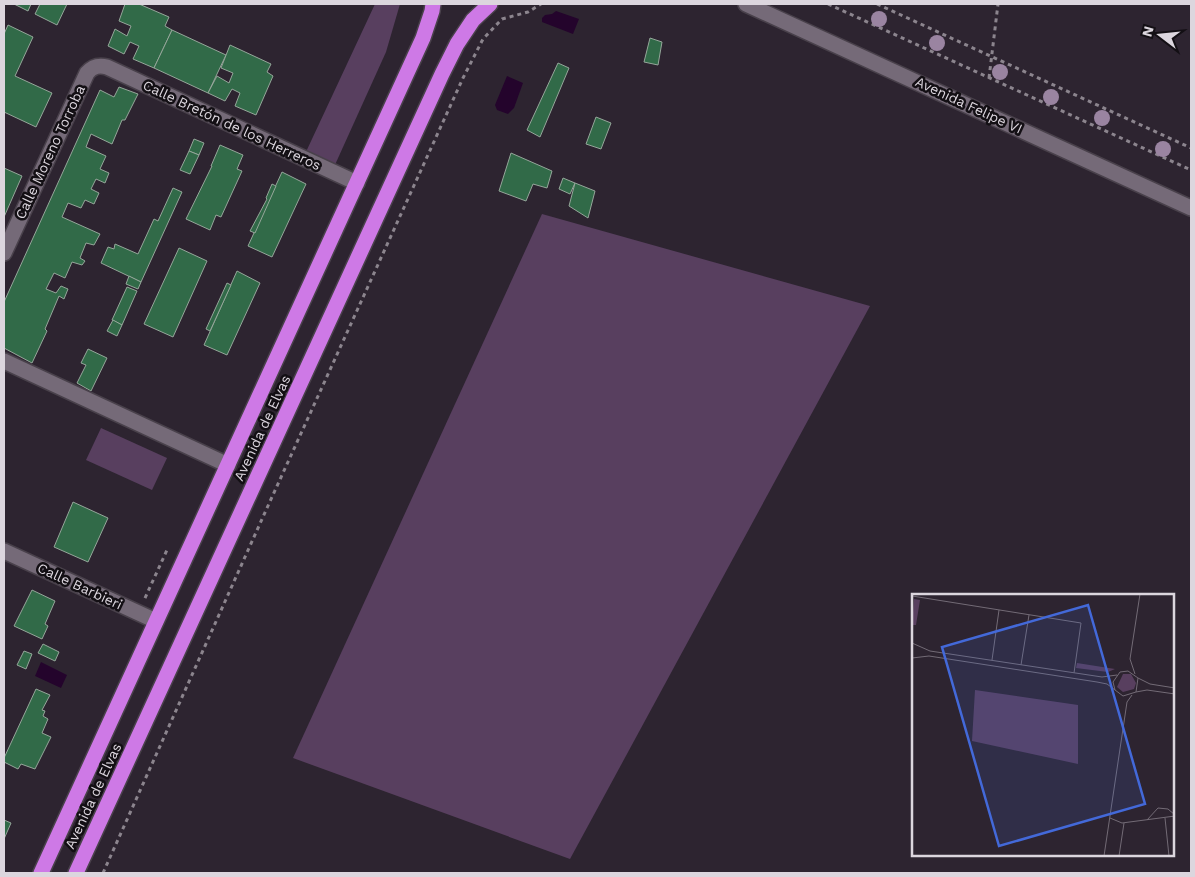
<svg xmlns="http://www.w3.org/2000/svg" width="1195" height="877" font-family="'Work Sans',sans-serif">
  <rect width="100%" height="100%" fill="#2d2430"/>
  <!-- green -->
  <g fill="#583f5f">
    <path d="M375,4H400L386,52L334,167L305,154Z"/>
    <path d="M542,214L870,306L570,859L293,758Z"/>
    <path d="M101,428L167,458L152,490L86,460Z"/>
  </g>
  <!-- water -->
  <g fill="#24042c">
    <path d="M556,11L579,19L573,34L542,22V18L545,15L552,14Z"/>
    <path d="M507,76L523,83L514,108L508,114L497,110L495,105Z"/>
    <path d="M41,662L67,675L61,688L35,676Z"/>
  </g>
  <!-- building -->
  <g fill="#316a48" stroke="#95a69a">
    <path d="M14,4H31L28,11Z"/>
    <path d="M40,4H67L57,25L35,14Z"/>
    <path d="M125,4H139L169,17L165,26L172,30L154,68L133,59L139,46L130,42L124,54L108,46L115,29L127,36L131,26L119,21Z"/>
    <path d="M8,25L33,37L15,76L52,93L36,127L4,112V34Z"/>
    <path d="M172,30L226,55L208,93L154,68Z"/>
    <path d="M650,38L662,42L658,65L644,62Z"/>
    <path d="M230,45L271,64L267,72L273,76L256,115L235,106L240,93L232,89L225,101L208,93L217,76L229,83L233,73L221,68Z"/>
    <path d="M558,63L569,68L540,137L527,130Z"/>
    <path d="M119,87L138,94L125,120H122L112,144L91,134L86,147L106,156L100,169L109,173L105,183L96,179L91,189L99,193L94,204L85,200L81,208L68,203L62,217L100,234L94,245L86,243L80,258L85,261L82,265L72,262L65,278L54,273L46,289L56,293L61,286L68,289L64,299L59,296L45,329L47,331L32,363L4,348V302L100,90L114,97Z"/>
    <path d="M596,117L611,123L601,149L586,144Z"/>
    <path d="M194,139L204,143L199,155L189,151Z"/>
    <path d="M220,145L243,155L237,169L242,171L221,217L216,215L210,230L186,219L212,166H211Z"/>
    <path d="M189,151L199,155L190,174L180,170Z"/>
    <path d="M511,153L552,171L547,188L533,184L526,201L499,191Z"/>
    <path d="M4,168L22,176L4,217Z"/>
    <path d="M282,172L306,184L272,257L248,246Z"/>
    <path d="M563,178L575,183L570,194L559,189Z"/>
    <path d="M575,183L595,191L588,218L569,206Z"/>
    <path d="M272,184L276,186L255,233L250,231L267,199L266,198Z"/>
    <path d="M173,188L182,192L141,282L101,263L108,247L114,249L115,244L138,254L154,219L158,221Z"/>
    <path d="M179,248L207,261L173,337L144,324Z"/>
    <path d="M237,271L260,283L227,355L204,345Z"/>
    <path d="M129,276L141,282L138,289L126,284Z"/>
    <path d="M227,283L231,285L210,331L206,329Z"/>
    <path d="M127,287L137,291L122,325L112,320Z"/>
    <path d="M113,320L122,325L117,336L107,331Z"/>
    <path d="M88,349L107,358L91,391L77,383L86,365L81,363Z"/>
    <path d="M73,502L108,518L88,562L54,547Z"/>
    <path d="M32,590L55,601L45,624L48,626L42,639L14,626Z"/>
    <path d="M43,644L59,652L55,661L38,653Z"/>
    <path d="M24,651L32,654L26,669L17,665Z"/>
    <path d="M36,689L50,695L42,710L45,711L43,716L48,719L42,733L51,737L35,769L21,764L18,769L4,762V758Z"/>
    <path d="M4,820L11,823L4,839Z"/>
  </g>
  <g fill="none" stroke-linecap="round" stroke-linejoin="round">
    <!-- street casing -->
    <g stroke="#49414b" stroke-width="18">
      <g id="street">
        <path d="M746,4L1191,208"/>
        <path d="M4,253L87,73C93,66 99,65 107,67L357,183"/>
        <path d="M4,361L228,465"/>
        <path d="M4,551L156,621"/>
      </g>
    </g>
    <!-- highway casing -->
    <g stroke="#49414b" stroke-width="18">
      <g id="highway">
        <path d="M41,873L423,38L432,11L433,4"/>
        <path d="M76,873L442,74L457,44L473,20L490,4"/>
      </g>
    </g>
    <!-- path -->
    <g stroke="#8c858e" stroke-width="3" stroke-dasharray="4 4" stroke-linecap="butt">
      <path d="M828,4L1191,170"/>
      <path d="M877,4L1191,148"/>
      <path d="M989,78L998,4"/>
      <path d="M145,598L167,550"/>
      <path d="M103,873L267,508L463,78L483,39L502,19L528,12L541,4"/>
    </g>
    <!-- street -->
    <use href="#street" stroke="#756a78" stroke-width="15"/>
    <!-- highway -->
    <use href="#highway" stroke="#ce79e6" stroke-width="15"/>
  </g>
  <!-- trees -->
  <g fill="#9a84a1">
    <circle cx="879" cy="19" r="8"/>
    <circle cx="937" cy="43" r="8"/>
    <circle cx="1000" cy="72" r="8"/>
    <circle cx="1051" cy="97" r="8"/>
    <circle cx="1102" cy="118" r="8"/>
    <circle cx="1163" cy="149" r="8"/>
  </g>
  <g text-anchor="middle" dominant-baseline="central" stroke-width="5" stroke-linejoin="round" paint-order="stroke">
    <!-- street labels -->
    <g font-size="14" fill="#dcd6de" stroke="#130f14">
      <text transform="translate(969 105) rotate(25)">Avenida Felipe VI</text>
      <text transform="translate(232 125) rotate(25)">Calle Bretón de los Herreros</text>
      <text transform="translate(50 152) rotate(-65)">Calle Moreno Torroba</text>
      <text transform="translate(262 428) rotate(-65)">Avenida de Elvas</text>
      <text transform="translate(80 586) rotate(25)">Calle Barbieri</text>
      <text transform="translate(93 796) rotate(-65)">Avenida de Elvas</text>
    </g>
  </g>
  <!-- overview -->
  <g transform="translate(912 594)">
    <rect width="262" height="262" fill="#2d2430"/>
    <path d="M2,5L8,6L4,31H0ZM165,69L203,75L196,78L164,74ZM211,80H219L224,89L222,95L211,98L205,93ZM63,96L166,111V170L60,147Z" fill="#583f5f"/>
    <path fill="none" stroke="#736b76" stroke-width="1" d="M0,2L169,29L162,79M0,49L18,57L190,83L205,81M0,64L17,62L185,88L195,90L211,102L224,98L226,84L216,77L208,78L201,88L203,96M80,66L87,16M109,71L117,21M223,80L218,65L228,0M226,84L238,90L263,94M224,98L235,96L263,100M198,224L210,229L263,222M253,224L257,262M235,226L246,214L256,215L263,221M192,262L215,108L220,101M207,262L212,229"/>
    <path fill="#4369d9" fill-opacity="0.15" stroke="#4369d9" stroke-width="2.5" d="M176,11L233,210L87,252L30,53Z"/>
    <rect width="262" height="262" fill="none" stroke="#dcd6de" stroke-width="2.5"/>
  </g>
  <!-- border -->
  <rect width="1195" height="877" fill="none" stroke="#dcd6de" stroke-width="10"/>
  <!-- north arrow -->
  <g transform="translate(1160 35) rotate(286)" stroke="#130f14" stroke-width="4" paint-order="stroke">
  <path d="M0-4L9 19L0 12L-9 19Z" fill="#dcd6de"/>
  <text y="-8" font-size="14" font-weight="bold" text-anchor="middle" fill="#dcd6de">N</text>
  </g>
</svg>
